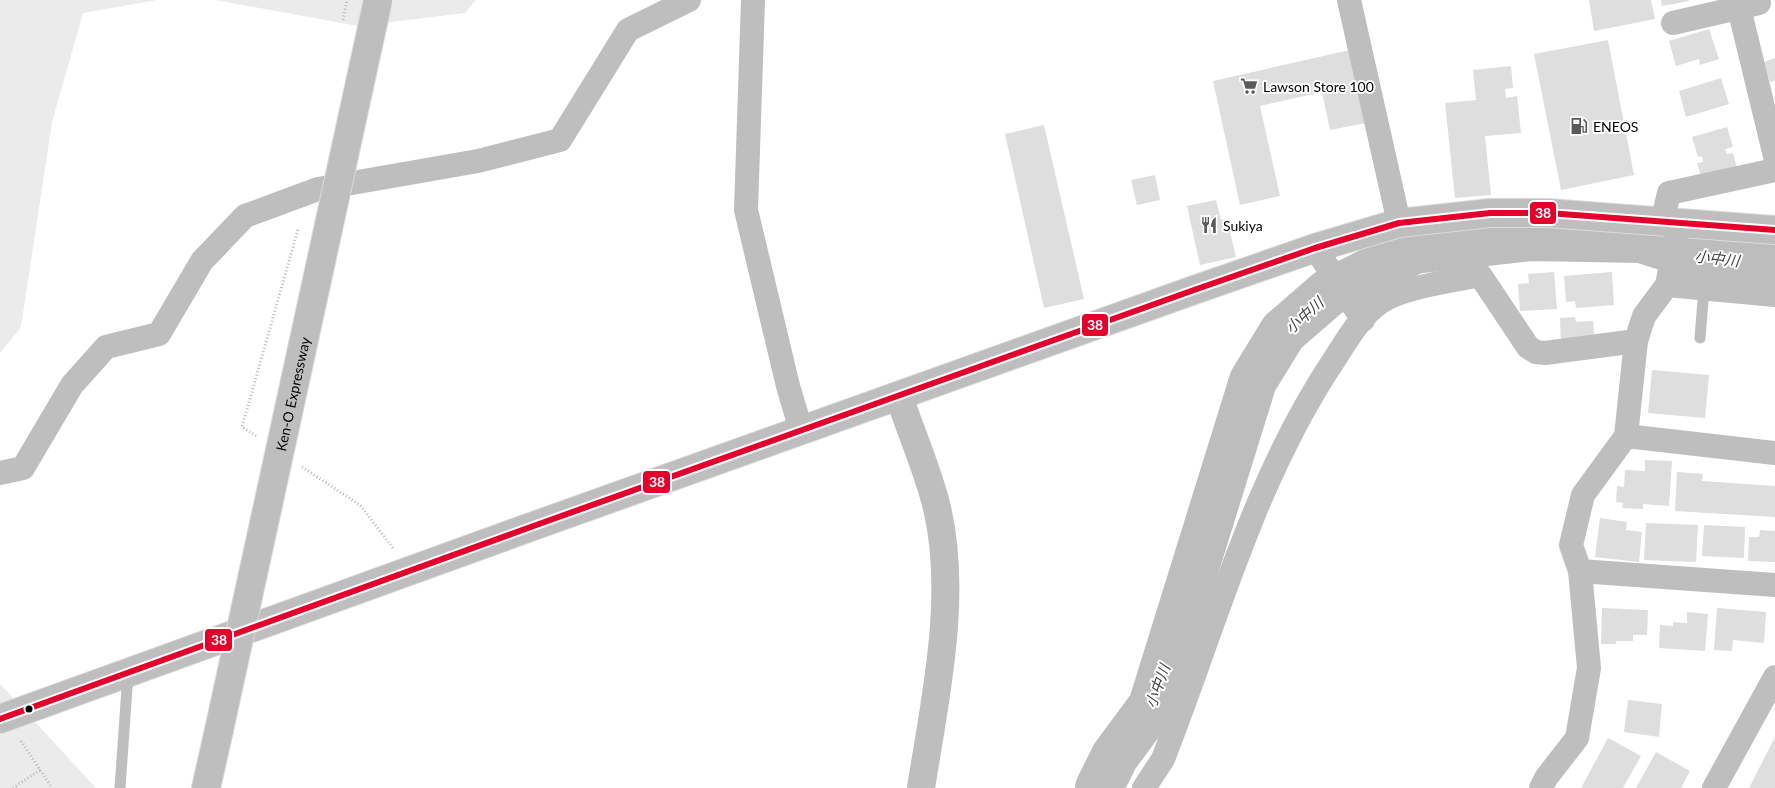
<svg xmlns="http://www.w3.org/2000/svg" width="1775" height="788" font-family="Lato,'Noto Sans JP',sans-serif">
  <rect width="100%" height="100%" fill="#fff"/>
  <!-- green -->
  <g fill="#ebebeb">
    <path d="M0,0H157L83,13L52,122L21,327L0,353Z"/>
    <path d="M215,0H476L465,13L358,26Z"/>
    <path d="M0,684L96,788H0Z"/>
  </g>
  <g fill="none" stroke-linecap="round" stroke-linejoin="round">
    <!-- river -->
    <path stroke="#bdbdbd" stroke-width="48" d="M1099,788L1115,756L1152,706L1253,381L1283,332L1328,293L1414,250L1532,237L1641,239L1697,257L1775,263"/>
  </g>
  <!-- building -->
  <g fill="#dedede">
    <path d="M1589,0H1651L1655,19L1594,31Z"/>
    <path d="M1661,0H1689V1L1662,6Z"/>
    <path d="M1709,29L1719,59L1700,65L1699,59L1676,66L1669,41Z"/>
    <path d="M1608,40L1634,175L1561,190L1534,54Z"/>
    <path d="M1350,50L1366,123L1330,130L1322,92L1260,106L1280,196L1240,205L1213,81Z"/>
    <path d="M1775,58V81L1770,82L1764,62Z"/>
    <path d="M1511,66L1513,88L1505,89L1506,98L1517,96L1521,133L1485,136L1491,195L1455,198L1445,103L1476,100L1473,70Z"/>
    <path d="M1721,78L1729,104L1686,117L1679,91Z"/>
    <path d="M1044,125L1084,299L1044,308L1005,134Z"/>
    <path d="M1727,127L1733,147L1725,149L1727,154L1733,153L1737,169L1702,180L1697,163L1703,162L1702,156L1698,157L1692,137Z"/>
    <path d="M1155,175L1160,200L1137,205L1131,180Z"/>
    <path d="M1216,200L1221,220L1227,219L1236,257L1200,265L1187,206Z"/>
    <path d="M1554,272L1557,309L1520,311L1518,284L1529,283L1528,274Z"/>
    <path d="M1612,272L1614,305L1576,308L1575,301L1566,302L1564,276Z"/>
    <path d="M1575,317L1576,322L1593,321L1595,340L1561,343L1560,318Z"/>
    <path d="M1652,370L1709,375L1705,418L1648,413Z"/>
    <path d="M1645,460L1672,461L1669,506L1643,504V509L1622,508L1623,503L1616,502L1617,486L1624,487L1625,470L1645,471Z"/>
    <path d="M1677,472L1703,474L1702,481L1775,486V517L1675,511Z"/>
    <path d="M1600,518L1627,522L1626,530L1642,532L1639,562L1595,557Z"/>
    <path d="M1646,523L1698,525L1696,562L1644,560Z"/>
    <path d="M1704,525L1745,527L1744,558L1702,556Z"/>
    <path d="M1760,530L1775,531V562L1748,561L1749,537H1759Z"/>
    <path d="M1602,608L1648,610L1647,635H1633V641H1616V644H1601Z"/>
    <path d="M1717,608L1766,612L1764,643L1733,640L1732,651L1714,650Z"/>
    <path d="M1687,612L1708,614L1705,651L1659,648L1660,625L1673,626V622L1687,623Z"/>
    <path d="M1628,700L1662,704L1659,737L1624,732Z"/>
    <path d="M1775,737V788H1749Z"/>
    <path d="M1608,738L1641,756L1623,788H1581Z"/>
    <path d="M1656,752L1690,771L1681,788H1636Z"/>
  </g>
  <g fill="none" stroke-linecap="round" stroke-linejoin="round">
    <!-- primary casing -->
    <g stroke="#dbdbdb" stroke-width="30">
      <path id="primary" d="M0,719L539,524L1194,290L1315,248L1399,223L1490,213H1548L1775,230"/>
    </g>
    <!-- motorway casing -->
    <g stroke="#dbdbdb" stroke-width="30">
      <path id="motorway" d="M206,788L219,730"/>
    </g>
    <!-- path -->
    <g stroke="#b9b9b9" stroke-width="3" stroke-dasharray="1 2.5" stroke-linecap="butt">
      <path d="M343,20L347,0"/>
      <path d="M256,436L242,427L298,229"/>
      <path d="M302,467L360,505L393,548"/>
      <path d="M21,741L52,788"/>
      <path d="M13,788L40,770"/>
    </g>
    <!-- service -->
    <g stroke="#bebebe" stroke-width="11">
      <path d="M1700,338L1704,288"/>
      <path d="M120,788L128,674"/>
    </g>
    <!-- minor -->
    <g stroke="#bebebe" stroke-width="24">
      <path d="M753,0L746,210L788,386L801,430"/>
      <path d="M1349,0L1399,223"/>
      <path d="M1739,8L1775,156"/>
      <path d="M1673,23L1759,3"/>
      <path d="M1662,222L1669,193L1775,170"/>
      <path d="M1315,248L1363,320"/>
      <path d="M1667,285L1775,295"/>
      <path d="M1626,436L1775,453"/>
      <path d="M0,473L23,468L72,385L106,347L159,334L202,261L245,216L318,189L478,161L560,140L628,30L689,0"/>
      <path d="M1580,571L1775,585"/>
      <path d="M1144,788L1163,759C1216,624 1253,481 1334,360C1347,340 1361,315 1381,302C1403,287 1453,281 1480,275L1528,347L1536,352L1545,353L1636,341"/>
      <path d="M1541,788L1546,778L1577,738L1589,668L1580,571L1571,545L1583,495L1626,436L1636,341L1644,316L1667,285L1679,223"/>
      <path d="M1714,788L1775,677"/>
    </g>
    <!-- tertiary -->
    <path stroke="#bebebe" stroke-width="28" d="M899,396C911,433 928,470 937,508C958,597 935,699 921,788"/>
    <!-- primary -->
    <use href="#primary" stroke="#bebebe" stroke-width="28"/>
    <!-- motorway -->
    <use href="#motorway" stroke="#bebebe" stroke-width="28"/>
    <!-- motorway-bridge casing -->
    <g stroke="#dbdbdb" stroke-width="30" stroke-linecap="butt">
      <g id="motorway-bridge">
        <path id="s1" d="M219,730L378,0"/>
      </g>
    </g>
    <!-- motorway-bridge -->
    <use href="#motorway-bridge" stroke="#bebebe" stroke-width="28"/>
    <!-- bus-1 casing -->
    <g stroke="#fff" stroke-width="10">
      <path id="bus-1" d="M0,719L539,524L1194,290L1315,248L1399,223L1490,213H1548L1775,230"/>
    </g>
    <!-- bus-1 -->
    <use href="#bus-1" stroke="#e4002b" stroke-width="6"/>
  </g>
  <!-- icons -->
  <defs>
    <g id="supermarket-bare" transform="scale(1.35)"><path d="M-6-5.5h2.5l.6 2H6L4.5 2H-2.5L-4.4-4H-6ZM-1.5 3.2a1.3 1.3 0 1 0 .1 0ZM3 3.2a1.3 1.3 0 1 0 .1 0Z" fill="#595959" stroke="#fff" stroke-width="2.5" paint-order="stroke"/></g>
    <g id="fuel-bare" transform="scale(1.35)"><path d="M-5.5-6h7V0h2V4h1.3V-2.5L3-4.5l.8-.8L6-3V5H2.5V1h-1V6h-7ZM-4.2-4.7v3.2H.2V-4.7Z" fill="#595959" stroke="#fff" stroke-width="2.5" paint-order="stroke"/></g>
    <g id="restaurant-bare" transform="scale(1.35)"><path d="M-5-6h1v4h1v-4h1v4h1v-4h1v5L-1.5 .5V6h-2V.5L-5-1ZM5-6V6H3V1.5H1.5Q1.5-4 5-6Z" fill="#595959" stroke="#fff" stroke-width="2.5" paint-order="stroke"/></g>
  </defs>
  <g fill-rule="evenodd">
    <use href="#supermarket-bare" x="1249" y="86"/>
    <use href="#fuel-bare" x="1579" y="126"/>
    <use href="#restaurant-bare" x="1209" y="225"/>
  </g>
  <!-- markers -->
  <circle fill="#000" stroke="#fff" stroke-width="2" cx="29" cy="709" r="4.5"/>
  <g text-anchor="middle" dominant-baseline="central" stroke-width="4" stroke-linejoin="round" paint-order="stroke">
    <!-- poi labels -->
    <g font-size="14" fill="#000" stroke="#fff" text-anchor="start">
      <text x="1263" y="86">Lawson Store 100</text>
      <text x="1593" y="126">ENEOS</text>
      <text x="1223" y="225">Sukiya</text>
    </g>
    <!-- street labels -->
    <g font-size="14" fill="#000" stroke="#fff">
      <text stroke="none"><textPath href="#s1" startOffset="344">Ken-O Expressway</textPath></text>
    </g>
    <!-- water labels -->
    <g font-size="15" font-style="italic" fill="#424242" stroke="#fff">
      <text transform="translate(1717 258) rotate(7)">小中川</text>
      <text transform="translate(1304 315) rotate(-42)">小中川</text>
      <text transform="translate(1157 686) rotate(-70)">小中川</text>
    </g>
  </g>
  <g stroke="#fff" stroke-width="2">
    <rect x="1529" y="201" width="28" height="24" rx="5" fill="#e4002b"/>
    <rect x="1081" y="313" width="28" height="24" rx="5" fill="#e4002b"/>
    <rect x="642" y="470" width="29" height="24" rx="5" fill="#e4002b"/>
    <rect x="204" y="628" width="29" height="24" rx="5" fill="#e4002b"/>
  </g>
  <g font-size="14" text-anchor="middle" font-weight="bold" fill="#fff">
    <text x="1543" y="218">38</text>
    <text x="1095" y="330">38</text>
    <text x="657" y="487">38</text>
    <text x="219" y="645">38</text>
  </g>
</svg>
